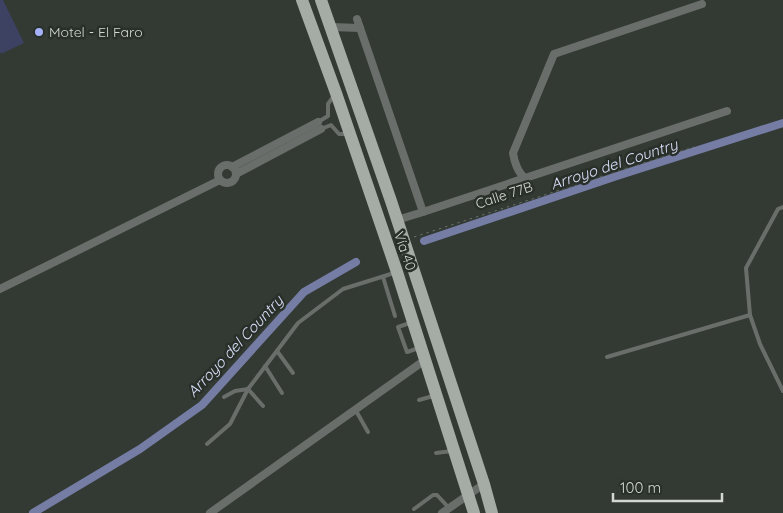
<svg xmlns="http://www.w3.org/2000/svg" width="783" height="513" font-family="Quicksand,sans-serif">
  <rect width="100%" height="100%" fill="#333933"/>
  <!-- green -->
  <path fill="#3d4262" d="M0,0H3L24,43L1,54L0,51Z"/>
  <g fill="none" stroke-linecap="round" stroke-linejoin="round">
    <!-- canal -->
    <g stroke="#757da4" stroke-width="8">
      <path d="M424,241L617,176L783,123"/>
      <path d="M33,513L140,449L202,405L304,292L356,262"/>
    </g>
    <!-- path -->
    <path stroke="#6b716b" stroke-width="1" stroke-dasharray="2.5 4" stroke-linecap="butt" d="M414,237L694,147"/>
    <!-- service -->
    <g stroke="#6a6e6a" stroke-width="4">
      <path d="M318,122L328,116V104L333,97"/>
      <path d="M321,129L331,125L339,134H346"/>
      <path d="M383,277L395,316"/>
      <path d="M750,315L746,268L778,209L783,207"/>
      <path d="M410,323L398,327L407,352L419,348"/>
      <path d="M277,351L293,373"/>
      <path d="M607,357L750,315L760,344L783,391"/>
      <path d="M265,366L282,393"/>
      <path d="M224,397L235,391L248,389L263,406"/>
      <path d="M419,400L433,396"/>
      <path d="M355,409L368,432"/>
      <path d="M207,444L230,424L248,389L298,323L343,289L394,273"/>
      <path d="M436,453L452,451"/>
      <path d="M414,509L433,495H437L449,508"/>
    </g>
    <!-- minor -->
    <g stroke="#6a6e6a" stroke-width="8">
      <path d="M357,19L423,212L727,111"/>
      <path d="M331,27L360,28"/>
      <circle cx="227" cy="174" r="9"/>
      <path d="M232,167L318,122"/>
      <path d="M236,174L321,129"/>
      <path d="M525,178C518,173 514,161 513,153L554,54L702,4"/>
      <path d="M397,220L423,212"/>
      <path d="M0,289L220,180"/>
      <path d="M210,513L425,360"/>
      <path d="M442,513L484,484"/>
    </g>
    <!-- trunk -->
    <g stroke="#a5aca6" stroke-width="12">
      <path d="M302,0L336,93L397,272L474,513"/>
      <path d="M321,0L391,201L484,484L492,513"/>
    </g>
  </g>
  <!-- markers -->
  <circle fill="#a4b2fc" stroke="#292f29" stroke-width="2" cx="39" cy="32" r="5"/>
  <g text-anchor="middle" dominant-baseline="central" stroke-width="5" stroke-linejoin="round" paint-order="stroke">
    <!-- poi labels -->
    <g font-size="14" fill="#d3d8d3" stroke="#292f29" text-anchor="start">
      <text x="49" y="32">Motel - El Faro</text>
    </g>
    <!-- street labels -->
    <g font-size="14" fill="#d3d8d3" stroke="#292f29">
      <text transform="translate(504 195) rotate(-18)">Calle 77B</text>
      <text transform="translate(405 251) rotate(71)">Vía 40</text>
    </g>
    <!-- water labels -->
    <g font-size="15" font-style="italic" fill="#dce2fc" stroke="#292f29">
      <text transform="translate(614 164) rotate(-18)">Arroyo del Country</text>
      <text transform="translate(235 346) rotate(-47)">Arroyo del Country</text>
    </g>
  </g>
  <!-- scale -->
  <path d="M613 493v8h109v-8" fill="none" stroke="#d3d8d3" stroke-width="2.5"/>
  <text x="620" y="493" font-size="15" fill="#d3d8d3" stroke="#292f29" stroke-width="4" paint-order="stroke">100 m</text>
</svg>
